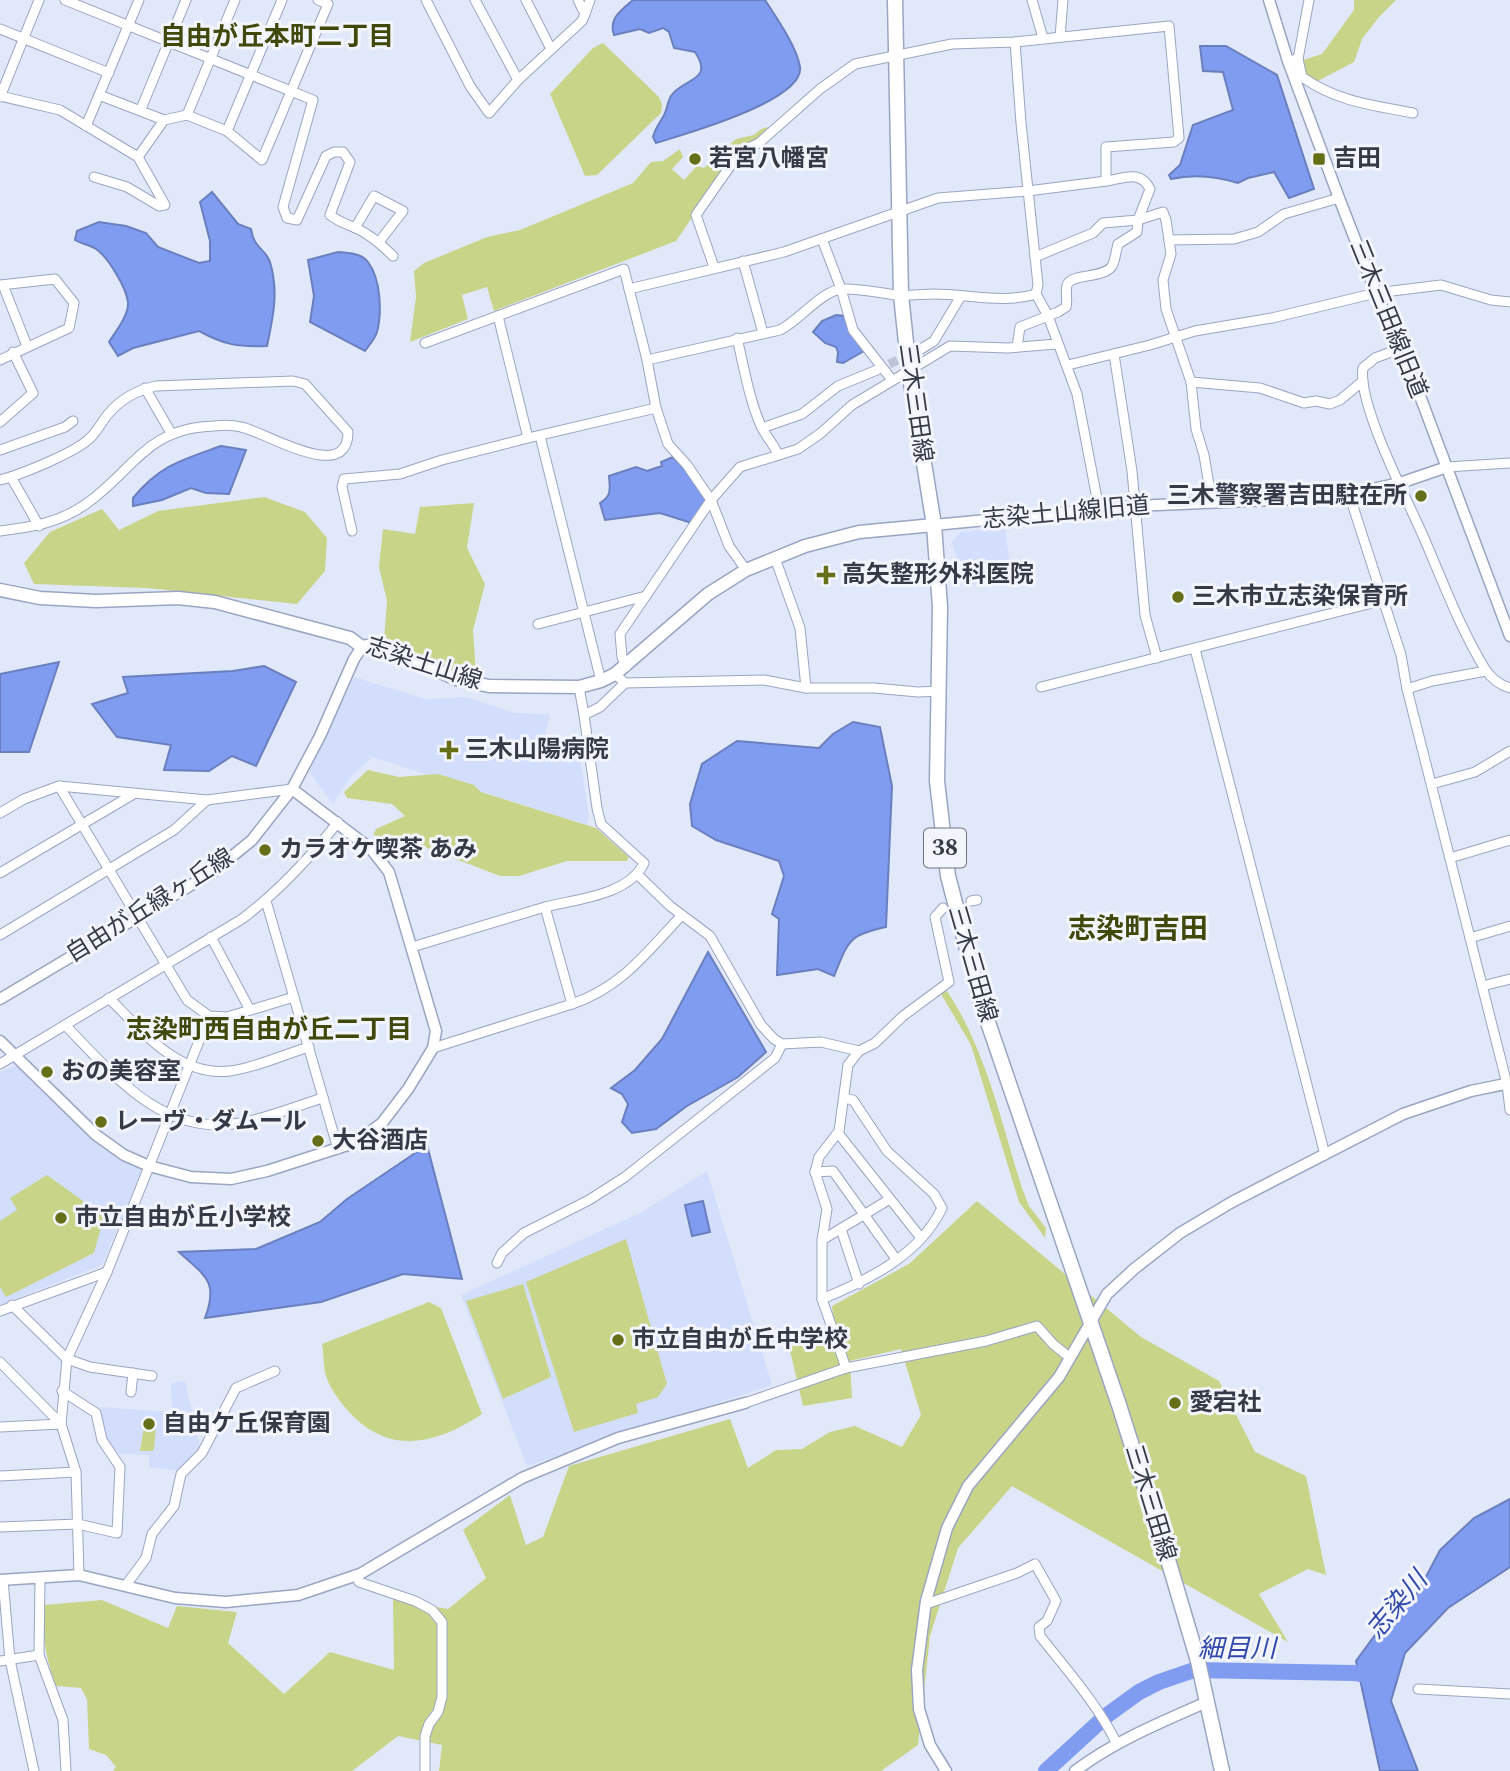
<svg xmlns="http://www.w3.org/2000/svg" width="1510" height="1771" font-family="Spectral,'Noto Sans JP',serif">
  <rect width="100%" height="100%" fill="#e1e8fa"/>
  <!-- built -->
  <g fill="#d2defc">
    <path d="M1005,528L1012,582L965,585L952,542L960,532Z"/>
    <path d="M354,677L426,699L466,697L515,713L550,714L544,739L550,743L578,744L589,817L587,825L372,757L350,778L333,804L309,772Z"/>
    <path d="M19,1064L87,1136L142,1171L102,1265L0,1305V1072Z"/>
    <path d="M707,1171L772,1385L527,1466L461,1295L640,1213Z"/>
    <path d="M185,1381L201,1451L178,1471L149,1467V1455L119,1454L106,1437L100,1407L172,1412L171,1383Z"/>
  </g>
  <!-- green -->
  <g fill="#c8d588">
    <path d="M1354,0H1396L1379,17L1362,39L1354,62L1314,83L1306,77L1300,61L1322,54L1354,10Z"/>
    <path d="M603,43L659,97L662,104L661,113L597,175L585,176L550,94L593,48Z"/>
    <path d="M768,127L764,136L740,147L676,241L494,311L487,287L462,295L468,319L410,342L416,297L414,271L424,263L487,237L520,230L633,183L651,162L663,161L680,149L683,157L672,169L684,180L697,166L704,168L736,139L754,135L761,129Z"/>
    <path d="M264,497L305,512L327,538L325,571L297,604L147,588L34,584L24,563L50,532L102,509L119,530L158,511Z"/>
    <path d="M474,503L467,548L485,584L473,630L476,674L448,669L384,640L387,601L379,567L383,529L415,534L420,507Z"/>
    <path d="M368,770L399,777L438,774L474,785L481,792L596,828L629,857L627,861H567L519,876H500L409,841L373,835L376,829L405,816L392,804L347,798L344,792Z"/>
    <path d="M947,991C986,1050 1001,1121 1022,1188L1029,1206L1046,1228L1045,1238L1019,1202L971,1045L941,994Z"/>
    <path d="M47,1175L104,1216L94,1253L6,1297L0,1287V1221L17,1210L10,1198Z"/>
    <path d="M977,1201L1141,1337L1219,1381L1255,1452L1306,1476L1326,1575L1308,1569L1259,1594L1288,1642L1012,1486L958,1548L930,1636L918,1745L881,1771H439L442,1745L398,1736L352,1771H113L116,1767L106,1755L89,1749L87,1699L81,1688L56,1686C45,1656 42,1636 44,1605L102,1600L168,1628L177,1606L237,1612L228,1643L284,1694L330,1652L394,1670L393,1599L448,1609L486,1578L463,1530L510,1495L526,1545L543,1537L569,1466L730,1419L748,1468L776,1450L802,1449L830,1432L855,1426L902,1447L921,1415L901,1349L850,1361L852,1398L803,1406L787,1338L834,1326L832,1306L909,1264Z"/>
    <path d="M626,1239L667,1384L658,1397L636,1404L638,1413L574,1432L526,1282Z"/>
    <path d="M523,1284L551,1377L503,1399L466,1301Z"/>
    <path d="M429,1302L441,1308L482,1414C440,1442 394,1456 354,1417C343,1406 331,1391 326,1376C323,1366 324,1354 322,1344Z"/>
    <path d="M156,1426L154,1449L152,1451H140L144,1427Z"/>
  </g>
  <!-- water -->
  <g fill="#809cf1" stroke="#6a7fbe" stroke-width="2">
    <path d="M633,0H765C776,17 797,47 800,67C805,101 682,135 656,143L653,137C655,129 659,124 663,117C667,111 667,103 671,96C682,78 715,82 695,52L674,48L669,32L663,28L649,33L640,29L614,35C608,18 622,10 633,0Z"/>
    <path d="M1200,46H1226L1277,75L1314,189L1289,198L1274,172L1248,178L1238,183C1216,176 1193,174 1171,179L1169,175L1180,165L1193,125L1233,110L1223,72L1203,71Z"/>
    <path d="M212,192L238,224L251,229C254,249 265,248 270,262C279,292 273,317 267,346C237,347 225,345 199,331L133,348L118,356L109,342C116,331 129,315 128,302C126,287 108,257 96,249C90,245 82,244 75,240L77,231L99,222L126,226L146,233L158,247L199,263L210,261V241L200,202Z"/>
    <path d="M338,252C348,253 361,253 368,262C381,279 382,313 377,332C375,339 369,345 365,351L310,322L314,296L308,260Z"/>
    <path d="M836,315L844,316L850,332L864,351L843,363L837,362L838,352L836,347L825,343L813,332L822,321Z"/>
    <path d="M221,446L246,450L229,494L206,493L191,488L162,500L133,506V498C160,465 182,460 221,446Z"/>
    <path d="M673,457L689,474L705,499V502L692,523L660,513L605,520L600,503C612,496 610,489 609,476L636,467L647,471L662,466L661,462Z"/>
    <path d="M59,662L29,752H0V674Z"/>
    <path d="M264,666L296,682L256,766L232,756L209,771L164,770L171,745L117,737L92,704L128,693L123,677L233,671Z"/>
    <path d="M853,722L880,727L892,786L886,927C848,935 849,940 834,976L818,969L777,975L779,919L772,914L784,876L779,861L716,840L692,826L690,804L702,764L737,741L819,748L833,734Z"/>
    <path d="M708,952L766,1052L738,1077L687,1106L656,1129L632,1133L622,1122L628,1104L622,1094L611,1088L635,1070L662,1039Z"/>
    <path d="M427,1145L462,1279L403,1274L321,1302L205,1318C219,1281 205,1276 179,1252L256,1249L320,1222L347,1199Z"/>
    <path d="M703,1201L710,1232L692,1236L685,1205Z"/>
    <path d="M1510,1499V1567L1448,1608L1405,1653L1391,1701L1418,1771H1380L1356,1661L1381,1627L1418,1592L1440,1550L1474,1518Z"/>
  </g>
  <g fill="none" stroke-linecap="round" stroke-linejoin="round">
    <!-- river -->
    <path stroke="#809cf1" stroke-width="16" d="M1046,1771L1106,1716L1139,1692L1159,1682L1194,1670L1354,1673L1377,1676"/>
    <!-- minor-tunnel -->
    <path stroke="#bfc5d6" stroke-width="9" stroke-dasharray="9 4.5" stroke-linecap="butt" d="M877,370L921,349"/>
    <!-- minor casing -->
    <g stroke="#9aa5c1" stroke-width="11">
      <g id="minor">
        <path d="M65,0L313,100L283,207L287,218L297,220L326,156L334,152H343L350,162L330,215C339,222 346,224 356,228C371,235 382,245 393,256"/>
        <path d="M426,0L470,86L489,113L518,80L582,21L585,14L578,0"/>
        <path d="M475,0L518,80"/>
        <path d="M526,0L551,49"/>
        <path d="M1032,0L1043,38"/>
        <path d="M585,14L590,0"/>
        <path d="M0,29L109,73"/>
        <path d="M1060,37L1063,0"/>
        <path d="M1015,42L1021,123L1038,285L1036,294L1048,316L1077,394L1099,509"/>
        <path d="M1298,59L1302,77C1338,102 1372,105 1413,113"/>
        <path d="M1293,60L1298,59L1309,0"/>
        <path d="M99,95L164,120"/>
        <path d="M0,96L60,110L138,157L164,120L187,115L227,131L262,160L328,4L318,0"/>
        <path d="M0,97L39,0"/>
        <path d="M141,109L186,0"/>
        <path d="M187,115L235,0"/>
        <path d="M86,126L139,0"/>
        <path d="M227,131L282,0"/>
        <path d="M94,177L127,187L159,206L165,205L138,157"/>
        <path d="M355,228L374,196L403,211L379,242"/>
        <path d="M822,239L841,289L853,330L892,380"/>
        <path d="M1169,240L1234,239L1258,232L1284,214L1339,198"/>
        <path d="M1035,257L1093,233L1103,223L1138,220L1163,212L1166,220L1171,254L1163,280L1166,309L1191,382L1196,429L1204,455L1212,503"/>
        <path d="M743,261L763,333"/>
        <path d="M0,285L55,279L74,303L69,328L0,360"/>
        <path d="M3,285L27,346"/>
        <path d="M629,289L784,252L938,198L1028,191L1106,181V147L1174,142L1179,138L1169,26L1015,42L952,44L855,64L820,89L759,143L740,152L696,215L714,267"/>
        <path d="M498,316L528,438"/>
        <path d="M737,338C744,367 749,399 761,426C766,437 774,444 778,455"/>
        <path d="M425,343L624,269L647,360L656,408L668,444L687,465L711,500L729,546L746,570"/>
        <path d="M1017,347L1020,327L1058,312L1066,307C1068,300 1065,292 1067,285C1071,273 1104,279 1112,266C1115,261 1116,251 1118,244L1137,232L1138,220L1150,189C1140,169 1123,179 1106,181"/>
        <path d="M921,349L934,341L961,296"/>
        <path d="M1399,349L1375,358L1363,368C1357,404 1408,501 1424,538C1443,582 1460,628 1485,669C1491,678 1500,685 1510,688"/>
        <path d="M1114,354L1132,471L1145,615L1157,658"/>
        <path d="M647,360L780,330C800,320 821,291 842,289C860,288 879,293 896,295C909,296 922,294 934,294C968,294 1003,304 1036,294"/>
        <path d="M1068,365L1150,345L1195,331L1272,318L1376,293L1441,285L1491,300L1510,302"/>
        <path d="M1191,382L1260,388L1304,403L1316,401L1330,404L1340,400L1363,381"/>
        <path d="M145,388L171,433"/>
        <path d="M0,422L33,393L13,352"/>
        <path d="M762,428L802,414L838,386L877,370"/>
        <path d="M540,436L601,681"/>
        <path d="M0,450L65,427L73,421"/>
        <path d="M1447,467L1510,463"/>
        <path d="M11,477L39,526"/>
        <path d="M0,480C20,475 74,453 89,439C97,432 102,421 109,413C121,399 138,390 156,386L293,381L305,384L348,432C348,485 266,432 241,427C233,425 223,425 214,426C146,428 134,470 86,504C59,523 32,527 0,531"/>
        <path d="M1349,494L1401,655L1407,689L1507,1084L1510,1110"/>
        <path d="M352,531L342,487L344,479L400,474L442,460L528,438L656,408"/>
        <path d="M775,558L800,628L806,688"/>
        <path d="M538,624L646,596"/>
        <path d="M1195,649L1325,1155"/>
        <path d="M626,667L622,657L620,634L711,500L740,467L798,449L821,433L852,405L950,346L1008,348L1057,344"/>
        <path d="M625,683L764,680L806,688H874L918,692L940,691"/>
        <path d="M579,687L584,715"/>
        <path d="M1041,687L1384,600"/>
        <path d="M1407,689L1432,681L1486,671"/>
        <path d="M1432,784L1475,772L1510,751"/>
        <path d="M59,786L187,1000L209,1016L227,1017L294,997"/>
        <path d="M0,813L24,799L59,786L207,800L292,789"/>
        <path d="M1450,858L1510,840"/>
        <path d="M0,873L132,795"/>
        <path d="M639,876L670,906L710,936L761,1025L774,1039L782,1044L821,1042L859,1051"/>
        <path d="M266,901L338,1149"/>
        <path d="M971,901L977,900"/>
        <path d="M545,907C577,899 629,895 644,863L601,824L597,808L584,715L600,707L625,683L615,674"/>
        <path d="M0,935L174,830L207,800"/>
        <path d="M211,937L250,1010"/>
        <path d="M1470,938L1510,926"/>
        <path d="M412,947L545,907L572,1004L433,1048"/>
        <path d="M1482,986L1510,979"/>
        <path d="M109,998C142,1031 178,1077 230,1071C255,1068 285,1054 309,1047"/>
        <path d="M572,1004C622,987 647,952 682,915"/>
        <path d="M65,1025C113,1074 162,1137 240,1123C268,1118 296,1106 323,1098"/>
        <path d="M0,1064L242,919C279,891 309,859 338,822"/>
        <path d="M838,1133L921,1238"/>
        <path d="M815,1172L833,1171L896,1259"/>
        <path d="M841,1229L859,1284"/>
        <path d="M822,1240L890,1199"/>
        <path d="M497,1263L502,1253L524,1233L589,1200L625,1177L775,1058L782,1044"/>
        <path d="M822,1299C868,1280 920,1255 942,1208L934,1194L887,1151L853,1100L844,1098"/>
        <path d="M12,1305L67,1359L90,1367L152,1376"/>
        <path d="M0,1311L107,1272"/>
        <path d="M0,1362L61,1424"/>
        <path d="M846,1368L822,1299V1240L827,1209L815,1172L819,1157L839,1131L848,1065L859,1051L875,1043L903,1016L949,982L935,917L943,908"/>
        <path d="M131,1392L133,1373"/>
        <path d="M745,1403L846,1368L986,1341L1037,1326L1053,1344L1069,1357"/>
        <path d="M0,1427L61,1424"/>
        <path d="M0,1476L76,1472"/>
        <path d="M0,1527L78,1524L117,1533L120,1467L102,1440L96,1413L62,1391"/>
        <path d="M79,1575L76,1472L61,1424L67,1359L107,1272L209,1016"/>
        <path d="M356,1575L359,1582L415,1601L432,1610L442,1622V1697L438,1712L429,1724L425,1736V1771"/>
        <path d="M40,1579L39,1655L63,1720L66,1771"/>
        <path d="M3,1580L10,1660L34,1771"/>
        <path d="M126,1585L146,1558L152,1534L174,1506L181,1474L202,1453L236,1388L275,1371"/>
        <path d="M926,1604L1017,1573L1035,1564L1056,1601L1047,1621L1039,1627L1040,1636C1067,1670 1098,1705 1117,1744"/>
        <path d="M0,1661L39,1655"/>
        <path d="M1418,1689L1510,1694"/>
      </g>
    </g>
    <!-- tertiary casing -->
    <g stroke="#9aa5c1" stroke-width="13">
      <g id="tertiary">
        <path d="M1269,0L1288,61L1339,198L1376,293L1420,396L1510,636"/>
        <path d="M934,525L1134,506L1297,499L1349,494L1400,483L1447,467"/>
        <path d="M0,999L213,872L252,840L292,789L320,736L354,659L362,647"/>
        <path d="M0,1041L96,1135L124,1155L149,1166L191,1177L231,1179L267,1171L357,1142L382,1123L408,1089L433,1048L436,1031L389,872L371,849L292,789"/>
        <path d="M0,1580L79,1575L175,1598L226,1602L298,1595L360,1574L522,1478L618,1438L745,1403"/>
        <path d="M946,1771L930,1745L919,1709L917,1670L926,1601L947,1528L968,1486L1059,1377L1107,1294L1134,1269L1180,1233L1232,1202L1403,1114L1471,1091L1510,1083"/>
        <path d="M1075,1771C1115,1741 1161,1722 1207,1702"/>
      </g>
    </g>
    <!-- secondary casing -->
    <g stroke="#9aa5c1" stroke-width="15">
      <path id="secondary" d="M0,590L40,598L96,601L178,598L215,602L350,638L362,647L374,645L382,646L456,679L489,686L579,687L601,681L615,674L708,594L746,570L805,546L859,532L934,525"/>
    </g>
    <!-- primary casing -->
    <g stroke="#9aa5c1" stroke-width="17">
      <path id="primary" d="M895,0L901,295L909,371L934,525L940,607L937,781L948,876L980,999L1119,1405L1169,1563L1198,1661L1222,1771"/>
    </g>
    <!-- minor -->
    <use href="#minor" stroke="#fff" stroke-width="9"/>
    <!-- tertiary -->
    <use href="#tertiary" stroke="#fff" stroke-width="10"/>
    <!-- secondary -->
    <use href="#secondary" stroke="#fff" stroke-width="12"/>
    <!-- primary -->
    <use href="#primary" stroke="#fff" stroke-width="14"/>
  </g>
  <!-- markers -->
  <g fill="#656f18" stroke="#f3f5fc" stroke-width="2.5">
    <circle cx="695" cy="159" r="7"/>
    <rect x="1312" y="152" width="14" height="14" rx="3.5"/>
    <circle cx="1421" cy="496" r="7"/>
    <path d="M822.5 564.5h7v7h7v7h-7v7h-7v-7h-7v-7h7z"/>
    <circle cx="1178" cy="597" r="7"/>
    <path d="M445.5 739.5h7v7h7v7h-7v7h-7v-7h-7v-7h7z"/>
    <circle cx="265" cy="850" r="7"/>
    <circle cx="47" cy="1072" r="7"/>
    <circle cx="101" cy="1122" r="7"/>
    <circle cx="318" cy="1141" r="7"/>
    <circle cx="61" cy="1218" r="7"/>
    <circle cx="618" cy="1340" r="7"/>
    <circle cx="1175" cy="1403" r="7"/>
    <circle cx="149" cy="1424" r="7"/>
  </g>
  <g text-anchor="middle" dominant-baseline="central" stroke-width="6" stroke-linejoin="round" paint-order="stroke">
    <!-- shield labels -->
    <rect fill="#f3f5fc" stroke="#6f727d" stroke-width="2" x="924" y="828.5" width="42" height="39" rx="5"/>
    <g font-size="23" font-weight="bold" fill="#363a46">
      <text x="945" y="848">38</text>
    </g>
    <!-- poi labels -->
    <g font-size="24" font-weight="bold" fill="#363a46" stroke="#f3f5fc" text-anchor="start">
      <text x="709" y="159">若宮八幡宮</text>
      <text x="1333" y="159">吉田</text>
      <text x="1407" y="496" text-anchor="end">三木警察署吉田駐在所</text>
      <text x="842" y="575">高矢整形外科医院</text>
      <text x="1192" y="597">三木市立志染保育所</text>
      <text x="465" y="750">三木山陽病院</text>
      <text x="279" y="850">カラオケ喫茶 あみ</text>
      <text x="61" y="1072">おの美容室</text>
      <text x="115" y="1122">レーヴ・ダムール</text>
      <text x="332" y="1141">大谷酒店</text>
      <text x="75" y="1218">市立自由が丘小学校</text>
      <text x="632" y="1340">市立自由が丘中学校</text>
      <text x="1189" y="1403">愛宕社</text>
      <text x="163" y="1424">自由ケ丘保育園</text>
    </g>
    <!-- street labels -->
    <g font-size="24" fill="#363a46" stroke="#f3f5fc">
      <text transform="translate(1388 319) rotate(68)">三木三田線旧道</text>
      <text transform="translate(915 403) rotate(82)">三木三田線</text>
      <text transform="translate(1066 513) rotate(-5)">志染土山線旧道</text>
      <text transform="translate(424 664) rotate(18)">志染土山線</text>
      <text transform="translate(150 906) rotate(-32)">自由が丘緑ヶ丘線</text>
      <text transform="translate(972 964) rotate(74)">三木三田線</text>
      <text transform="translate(1150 1503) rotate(73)">三木三田線</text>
    </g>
    <!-- neighbourhood labels -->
    <g font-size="26" font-weight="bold" fill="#41480c" stroke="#f3f5fc">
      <text x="277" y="37">自由が丘本町二丁目</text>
      <text x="269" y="1030">志染町西自由が丘二丁目</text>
    </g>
    <!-- water labels -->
    <g font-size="26" font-style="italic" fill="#3249ab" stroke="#f3f5fc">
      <text transform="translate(1397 1605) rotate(-50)">志染川</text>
      <text x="1237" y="1649">細目川</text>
    </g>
    <!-- quarter labels -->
    <g font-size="28" font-weight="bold" fill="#41480c" stroke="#f3f5fc">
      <text x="1138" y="929">志染町吉田</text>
    </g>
  </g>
</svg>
